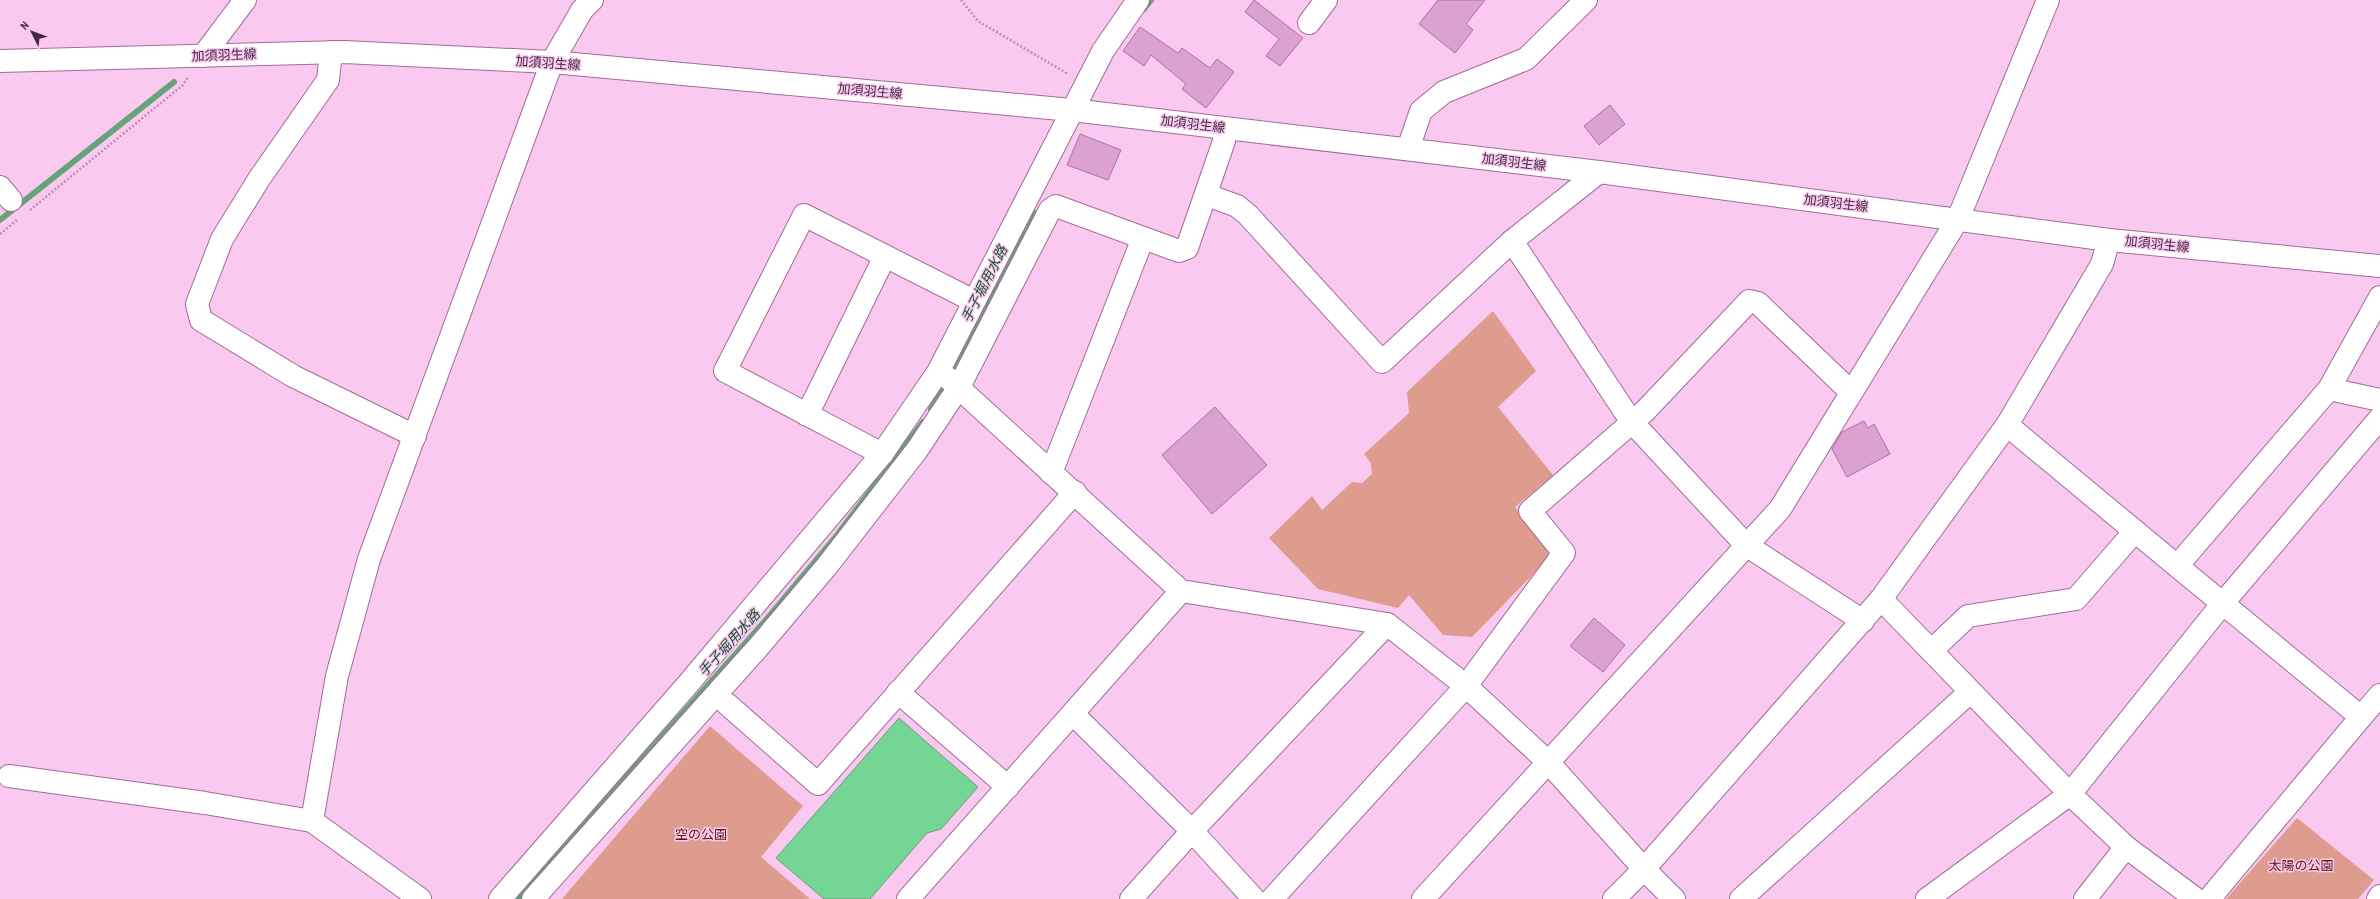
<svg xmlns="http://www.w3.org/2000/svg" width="2380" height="899" font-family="'Archivo Narrow','Noto Sans JP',sans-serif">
  <rect width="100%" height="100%" fill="#fac9f0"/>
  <!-- green -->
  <g fill="#dd9c8d">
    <path d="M1493,311L1536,371L1498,407L1553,475L1515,507L1548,550L1549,558L1472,637L1443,635L1409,595L1398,608L1318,589L1269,538L1312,496L1322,510L1352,482L1362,483L1372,474L1371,463L1364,454L1409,413L1407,392Z"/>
    <path d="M710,726L803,806L761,857L810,899H562Z"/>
    <path d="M2297,818L2374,880L2358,899H2226Z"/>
  </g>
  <!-- water -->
  <path fill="#75d594" stroke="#66a27a" d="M899,718L978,787L941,829L927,833L870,899H824L776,858Z"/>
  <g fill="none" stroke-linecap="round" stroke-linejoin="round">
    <!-- stream -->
    <g stroke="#66a27a" stroke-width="6">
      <path d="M1144,9L1151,0"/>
      <path d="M0,220L174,82"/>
      <path d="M955,366L1034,213"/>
      <path d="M931,409L942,391"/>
      <path d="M517,899L767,619L834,539L923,422"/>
    </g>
  </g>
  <!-- building -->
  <g fill="#dba1d1" stroke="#a972a0">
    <path d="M1254,0L1303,38L1280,66L1266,56L1279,39L1245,12Z"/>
    <path d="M1438,0H1485L1466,24L1473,30L1455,53L1419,24Z"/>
    <path d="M1140,27L1178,53L1182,48L1210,68L1217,59L1234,72L1206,108L1182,89L1186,84L1151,55L1144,66L1123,51Z"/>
    <path d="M1610,105L1625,124L1599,145L1584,126Z"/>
    <path d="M1080,134L1121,150L1108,180L1067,165Z"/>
    <path d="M1215,407L1267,465L1212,514L1162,455Z"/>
    <path d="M1864,421L1868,428L1874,424L1890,454L1847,477L1832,449L1842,432Z"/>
    <path d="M1594,618L1625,645L1603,672L1570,646Z"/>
  </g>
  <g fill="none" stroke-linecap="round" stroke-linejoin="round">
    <!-- street casing -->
    <g stroke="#a26c99" stroke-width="24">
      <g id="street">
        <path d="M1309,23L1326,0"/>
        <path d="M331,52L328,80L259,179L222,239L197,304L201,320L293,376L415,436"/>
        <path d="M203,56L245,0"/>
        <path d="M1408,149L1421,111L1444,92L1526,59L1586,0"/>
        <path d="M1599,172L1512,241L1631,421L1746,545L1863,621"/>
        <path d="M0,187L11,200"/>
        <path d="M1207,195L1237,206L1248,215L1382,362L1512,241"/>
        <path d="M948,378L1181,591L1387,624L1466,686L1548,762L1644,869L1674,899"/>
        <path d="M2329,389L2380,400"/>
        <path d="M807,415L885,256"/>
        <path d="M2007,425L2177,566L2329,389L2380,297"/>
        <path d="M882,454L725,371L804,215L974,301"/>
        <path d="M1051,473L1143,238"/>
        <path d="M2177,566L2361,717L2209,899"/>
        <path d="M1881,599L2070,794L2126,847L2196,899"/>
        <path d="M1931,651L1968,616L2076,599L2135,531"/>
        <path d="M898,692L1008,787"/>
        <path d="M727,704L818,784L1075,492"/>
        <path d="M1073,714L1192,831L1254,899"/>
        <path d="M2361,717L2380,695"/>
        <path d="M9,776L205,803L312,821"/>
        <path d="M420,899L312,821L337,676L369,559L552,62L582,10L592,0"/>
        <path d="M500,899L688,684L882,454L938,372L1103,51L1138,0"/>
        <path d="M533,899L761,644L827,566L917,450L959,387L1050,210L1056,206L1179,251L1187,248L1224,141L1225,128"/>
        <path d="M908,899L1181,591"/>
        <path d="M1131,899L1192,831L1387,624"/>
        <path d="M1272,899L1466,686L1564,553L1530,511L1645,411L1749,301L1758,303L1851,392"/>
        <path d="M1423,899L1780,509L1958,219L2048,0"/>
        <path d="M1741,899L1970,692"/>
        <path d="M1927,899L2070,794L2223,603L2380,418"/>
        <path d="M2085,899L2126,847"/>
        <path d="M2378,899L2380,896"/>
      </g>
    </g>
    <!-- secondary casing -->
    <g stroke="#a26c99" stroke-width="24">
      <g id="secondary">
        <path d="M0,61L344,52L552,62L1072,110L1599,172L2109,240L2380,266"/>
        <path d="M1614,899L1644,869L1881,599L2007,425L2102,264L2109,240"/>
      </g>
    </g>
    <!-- path -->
    <g stroke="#b991b1" stroke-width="2.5" stroke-dasharray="2 2" stroke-linecap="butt">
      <path d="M961,0L978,21L1068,74"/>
      <path d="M30,210L183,85L188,77"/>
      <path d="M0,234L17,220"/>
    </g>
    <!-- street -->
    <use href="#street" stroke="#fff" stroke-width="22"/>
    <!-- secondary -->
    <use href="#secondary" stroke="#fff" stroke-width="22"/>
  </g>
  <g text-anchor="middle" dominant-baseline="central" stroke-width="3" stroke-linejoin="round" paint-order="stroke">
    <!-- street labels -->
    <g font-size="13" fill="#422a3e" stroke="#fac9f0">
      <text transform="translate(224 55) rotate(-2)">加須羽生線</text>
      <text transform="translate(548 63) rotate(4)">加須羽生線</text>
      <text transform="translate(870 91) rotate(5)">加須羽生線</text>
      <text transform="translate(1193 124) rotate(7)">加須羽生線</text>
      <text transform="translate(1514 162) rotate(7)">加須羽生線</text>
      <text transform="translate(1836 203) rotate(7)">加須羽生線</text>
      <text transform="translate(2157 244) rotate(6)">加須羽生線</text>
    </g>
    <!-- park labels -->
    <g font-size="13" fill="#59190d" stroke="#fac9f0">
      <text x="701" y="834">空の公園</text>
      <text x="2301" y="865">太陽の公園</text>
    </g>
    <!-- water labels -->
    <g font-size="14" font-style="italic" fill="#0e572e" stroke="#fac9f0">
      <text transform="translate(984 284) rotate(-63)">手子堀用水路</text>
      <text transform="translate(729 643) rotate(-48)">手子堀用水路</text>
    </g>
  </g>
  <!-- north arrow -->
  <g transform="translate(32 32) rotate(312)" stroke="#fac9f0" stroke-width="3" paint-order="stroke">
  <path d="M0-3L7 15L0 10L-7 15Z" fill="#422a3e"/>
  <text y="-6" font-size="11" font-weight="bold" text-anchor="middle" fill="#422a3e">N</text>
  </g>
</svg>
